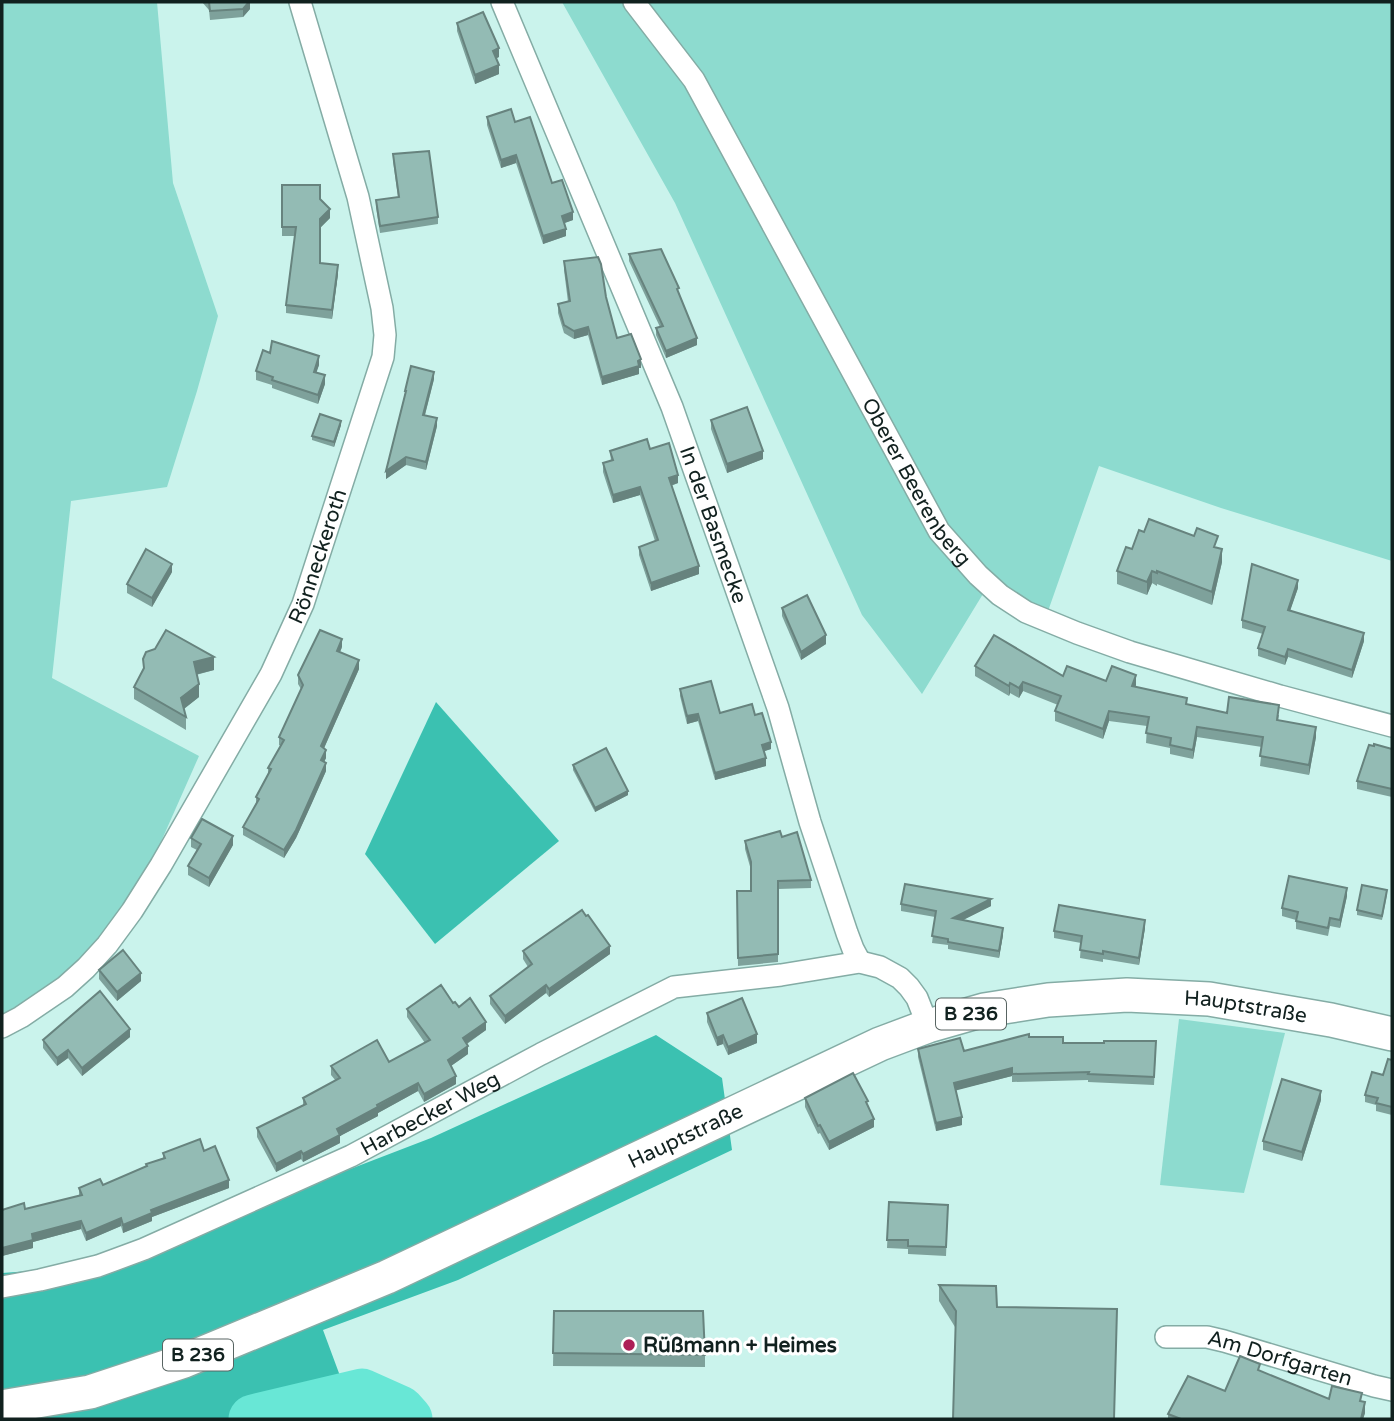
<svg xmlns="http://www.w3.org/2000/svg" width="1394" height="1421" font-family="'Varela Round',sans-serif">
  <rect width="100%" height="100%" fill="#caf3ec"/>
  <!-- green -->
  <g fill="#8ddbcf">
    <path d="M2,2H157L173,183L218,316L197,391L167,487L71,501L52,678L199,756L152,862L99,942L64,983L2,1020Z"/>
    <path d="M562,2H1392V561L1221,508L1099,466L1047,614L986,589L922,694L862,615L675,203Z"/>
    <path d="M1179,1019L1285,1033L1244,1193L1160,1185Z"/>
  </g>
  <!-- forest -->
  <g fill="#3bc1b1">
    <path d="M436,702L559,841L435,944L365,854Z"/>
    <path d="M656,1035L722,1078L732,1150L458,1280L323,1330L356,1419H2V1273L98,1266L431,1138Z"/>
  </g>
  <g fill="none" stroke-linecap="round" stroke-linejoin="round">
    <!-- river -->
    <path stroke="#68e7d6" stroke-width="49" d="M253,1419L362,1393L400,1410L408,1419"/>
    <!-- street casing -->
    <g stroke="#84aca5" stroke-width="24">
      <g id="street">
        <path id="s1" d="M502,2L672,407L778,708L810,822L847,933L853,949L860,962"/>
        <path id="s2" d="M634,2L694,80L939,531L978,575L1000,595L1026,612L1077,633L1130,652L1280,696L1392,726"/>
        <path id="s3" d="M2,1027L21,1017L65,987L86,968L107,945L132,911L161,865L271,674L303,604L383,357L385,335L382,308L358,197L300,2"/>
        <path id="s4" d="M2,1287L40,1280L98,1266L144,1249L351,1156L541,1054L674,987L781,975L860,962L880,967L900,978L909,987L917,998L928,1026"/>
        <path id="s5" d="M1166,1337H1207L1224,1341L1374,1386L1392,1390"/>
      </g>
    </g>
    <!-- primary casing -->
    <g stroke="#84aca5" stroke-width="36">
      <g id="primary">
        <path id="s6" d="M2,1407L90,1392L184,1361L387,1277L880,1044L928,1026L984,1010L1048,1000L1127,995L1209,999L1331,1020L1392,1034"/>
      </g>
    </g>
    <!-- street -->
    <use href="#street" stroke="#fff" stroke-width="21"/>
    <!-- primary -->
    <use href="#primary" stroke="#fff" stroke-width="33"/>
  </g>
  <!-- wall -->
  <g fill="#7ea19b">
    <path d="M202,2H250V9L243,17L210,20L209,10Z"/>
    <path d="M457,23L499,57L496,58L499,74L475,84L457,31Z"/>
    <path d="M487,117L515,122L573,220L564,223L566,236L543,244L516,163L501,168L487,125Z"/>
    <path d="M393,154L438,217V224L380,233L376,207V200L398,197L393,161Z"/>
    <path d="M282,185L320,199L330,218L320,228V263L338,274L332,319L286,313V305L295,236H282Z"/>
    <path d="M629,254L679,293L697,345L666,358L656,335V328L660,327L629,261Z"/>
    <path d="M564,261L606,297L617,338L641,368H639V374L602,385L588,335L574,339L564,333L558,313V304L568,302L564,270Z"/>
    <path d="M319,365L316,372L325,384L318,404L272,388V385L256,380V371Z"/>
    <path d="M434,379L425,415L437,426L426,470L406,465L386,479L405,397V391Z"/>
    <path d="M711,420L763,459L727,473L711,429Z"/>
    <path d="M341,425L334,447L312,440V436Z"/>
    <path d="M650,449L678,483L671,486L699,574L651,591L639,555V547L655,541L640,495L613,503L603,472V463L611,461L610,451Z"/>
    <path d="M1218,548L1222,562L1212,605L1157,584V586L1152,583L1147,595L1117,584V571Z"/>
    <path d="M172,572L152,607L127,593V584Z"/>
    <path d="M1298,588L1290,610L1364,641L1352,678L1288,657L1285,665L1258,656V648L1263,634L1242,628V620Z"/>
    <path d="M782,608L826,644L801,660L782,616Z"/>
    <path d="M342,647L340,652L359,669L324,748L326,758L324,762L326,771L296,838L284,858L243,835V827L256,805V797L268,774V768L281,746L279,745V737L301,689L298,684V675Z"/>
    <path d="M143,659L214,670L196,675L199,697L184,709L186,717V730L134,699V687L143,671Z"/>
    <path d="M975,666L1106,681L1136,685L1135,687L1187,704L1227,713L1279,715L1278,721L1316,737L1309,775L1260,766L1262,747L1197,737L1193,759L1170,754V748L1146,743L1147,726L1109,721L1103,739L1055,721V711L1058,705L1023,691L1019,698L1010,693L1009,696L975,676Z"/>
    <path d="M680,689L720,713L755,715L771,749L764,751L766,766L715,780L698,721L687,724L680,696Z"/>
    <path d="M1392,749V797L1357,789V781Z"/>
    <path d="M573,765L628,795L595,812L573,770Z"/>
    <path d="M782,837L811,880V888L778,889V962L738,966L737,891H751V870L745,849V841Z"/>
    <path d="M191,838L233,845L209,887L188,875V866L197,850L191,847Z"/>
    <path d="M1387,895L1382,920L1357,915V910Z"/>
    <path d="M1347,896L1340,928L1330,926L1328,936L1296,929V920L1282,916V908Z"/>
    <path d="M901,904L991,906L963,920L1003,935L999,958L948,949V945L932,943L935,917L901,911Z"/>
    <path d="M1145,928L1139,965L1103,959V962L1080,958L1081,943L1054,938V931Z"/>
    <path d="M523,951L610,954L549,997L546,993L505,1024L490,1004V996L528,967L523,959Z"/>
    <path d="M99,970L141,981L117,1001L99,979Z"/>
    <path d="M453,1003L486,1030L467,1044L468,1054L451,1066L456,1084L424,1102L418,1091L378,1113V1116L340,1136V1143L303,1162L301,1159L276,1172L257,1137V1128L303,1105V1098L336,1081L331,1075V1066L389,1062L425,1043L407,1017V1009Z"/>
    <path d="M707,1013L757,1043L728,1055L723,1044L717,1046L707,1022Z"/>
    <path d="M130,1037L82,1076L68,1058L57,1066L43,1048V1040Z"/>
    <path d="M1029,1037L1063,1043L1156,1049L1154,1085L1088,1082V1080L1012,1082V1076L955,1090L962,1125L936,1131L918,1057V1049L964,1051Z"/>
    <path d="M1392,1060V1115L1376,1111V1105L1365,1102V1095L1383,1075Z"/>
    <path d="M805,1098L868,1106L874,1127L829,1150L820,1133L818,1134L805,1107Z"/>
    <path d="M1321,1100L1302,1161L1263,1150V1141Z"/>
    <path d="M204,1151L229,1188L152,1217V1221L123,1233L121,1226L86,1241L81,1229L33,1242V1248L2,1256V1210L25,1209L79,1196V1188L103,1185L146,1166V1164L163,1158V1153Z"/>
    <path d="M889,1202L948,1205L946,1256L908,1254V1249L887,1248Z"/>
    <path d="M939,1285L997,1307L955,1327L939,1301Z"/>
    <path d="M554,1311L705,1355V1367L553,1366Z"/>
    <path d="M1260,1371L1329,1399L1362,1401L1365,1413L1363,1419H1168V1414L1225,1391Z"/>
  </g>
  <!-- shaded-wall -->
  <g fill="#67837e">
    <path d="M249,2H250V9L243,17V9Z"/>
    <path d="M499,48V57L493,60V51Z"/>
    <path d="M499,65V74L475,84V75Z"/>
    <path d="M516,155V163L501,168V160Z"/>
    <path d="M330,209V218L320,228V219Z"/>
    <path d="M573,212V220L562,224V216Z"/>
    <path d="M566,229V236L543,244V236Z"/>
    <path d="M338,265V274L332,319V310Z"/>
    <path d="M588,327V335L574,339V331Z"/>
    <path d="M697,338V345L666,358V351Z"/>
    <path d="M319,356V365L314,380V372Z"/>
    <path d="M641,359V368H639V374L602,385V377Z"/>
    <path d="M434,372V379L423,422V415Z"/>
    <path d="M325,375V384L318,404V395Z"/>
    <path d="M437,418V426L426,470V462Z"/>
    <path d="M341,421V425L334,447V442Z"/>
    <path d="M763,451V459L727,473V464Z"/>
    <path d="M406,457V465L386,479V471Z"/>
    <path d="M678,475V483L669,486V478Z"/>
    <path d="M640,487V495L613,503V495Z"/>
    <path d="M1222,549V562L1212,605V592Z"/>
    <path d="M172,564V572L152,607V598Z"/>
    <path d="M699,566V574L651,591V583Z"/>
    <path d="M1152,571V583L1147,595V582Z"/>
    <path d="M1298,580V588L1288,617V610Z"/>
    <path d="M1364,633V641L1352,678V670Z"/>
    <path d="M826,635V644L801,660V652Z"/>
    <path d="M342,639V647L337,659V651Z"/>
    <path d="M1288,649V657L1285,665V657Z"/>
    <path d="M214,657V670L194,675V662Z"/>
    <path d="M359,660V669L321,755V746Z"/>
    <path d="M1136,675V685L1132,696V686Z"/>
    <path d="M1023,682V691L1019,698V688Z"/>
    <path d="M1010,683V693L1009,696V686Z"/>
    <path d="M199,684V697L181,711V698Z"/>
    <path d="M1109,711V721L1103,739V729Z"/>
    <path d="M698,714V721L687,724V716Z"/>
    <path d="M1197,727V737L1193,759V750Z"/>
    <path d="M1316,727V737L1309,775V765Z"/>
    <path d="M771,742V749L762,752V745Z"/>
    <path d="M326,750V758L321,768V760Z"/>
    <path d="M766,758V766L715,780V773Z"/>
    <path d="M326,763V771L312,803L296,838L284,858V850Z"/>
    <path d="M628,791V795L595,812V808Z"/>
    <path d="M233,836V845L209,887V878Z"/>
    <path d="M1347,888V896L1340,928V920Z"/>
    <path d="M991,899V906L953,925V918Z"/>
    <path d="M1145,920V928L1139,965V958Z"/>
    <path d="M1003,928V935L999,958V951Z"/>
    <path d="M610,946V954L549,997V989Z"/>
    <path d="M141,973V981L117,1001V992Z"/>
    <path d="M546,985V993L505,1024V1016Z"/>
    <path d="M486,1022V1030L463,1046V1038Z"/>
    <path d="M130,1029V1037L82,1076V1068Z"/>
    <path d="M757,1034V1043L728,1055V1047Z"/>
    <path d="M723,1035V1044L717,1046V1038Z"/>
    <path d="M468,1046V1054L448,1068V1060Z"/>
    <path d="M68,1050V1058L57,1066V1058Z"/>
    <path d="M1012,1068V1076L954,1091V1083Z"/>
    <path d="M456,1076V1084L424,1102V1094Z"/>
    <path d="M418,1083V1091L378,1113V1116L340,1136V1143L303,1162V1154L337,1129Z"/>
    <path d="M1321,1091V1100L1302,1161V1152Z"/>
    <path d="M962,1117V1125L936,1131V1123Z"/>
    <path d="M874,1119V1127L829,1150V1142Z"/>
    <path d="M301,1151V1159L276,1172V1164Z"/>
    <path d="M229,1180V1188L152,1217V1221L123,1233V1225L151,1210Z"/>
    <path d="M121,1218V1226L86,1241V1233Z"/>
    <path d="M81,1221V1229L33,1242V1248L2,1256V1248L32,1234Z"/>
    <path d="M1365,1402V1413L1363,1419H1361Z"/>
  </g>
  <!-- building -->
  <g fill="#93bbb4" stroke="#67837e" stroke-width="2">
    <path d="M209,2H249L243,9L210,11Z"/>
    <path d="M483,12L499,48L493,51L499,65L475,75L457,23Z"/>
    <path d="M511,109L515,122L530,117L552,183L562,180L573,212L562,216L566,229L543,236L516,155L501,160L487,117Z"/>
    <path d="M429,151L438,217L380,226L376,200L399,197L393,154Z"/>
    <path d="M282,185H320V199L330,209L320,219V263L338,265L332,310L286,305L296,227H282Z"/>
    <path d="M661,249L679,288L677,289L697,338L666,351L656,328L663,326L629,254Z"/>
    <path d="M598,257L601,264L606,297L617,338L631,334L641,359L638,361L639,366L602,377L588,327L574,331L564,325L558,304L570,301L564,261Z"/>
    <path d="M272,341L319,356L314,372L325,375L318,395L272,380L273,377L256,371L263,350L270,353Z"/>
    <path d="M411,366L434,372L423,415L437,418L426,462L406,457L386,471L406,391H405Z"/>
    <path d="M747,407L763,451L727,464L711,420Z"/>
    <path d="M320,414L341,421L334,442L312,436Z"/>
    <path d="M647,439L650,449L669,443L678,475L669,478L699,566L651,583L639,547L658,540L640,487L613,495L603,463L613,460L610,451Z"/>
    <path d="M1149,519L1194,536L1197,528L1218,536L1214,547L1222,549L1212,592L1157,571V573L1152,571L1147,582L1117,571L1126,547L1132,549L1139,530L1144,532Z"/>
    <path d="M146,549L172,564L152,598L127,584Z"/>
    <path d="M1252,564L1298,580L1288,610L1364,633L1352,670L1288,649L1285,657L1258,648L1265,627L1242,620Z"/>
    <path d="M807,595L826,635L801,652L782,608Z"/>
    <path d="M166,630L214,657L194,662L199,684L181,698L186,717L134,687L144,668L143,659L146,652L155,649Z"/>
    <path d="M320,630L342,639L337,651L359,660L321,746L326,750L321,760L326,763L296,830L284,850L243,827L259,799L256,797L271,769L268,768L284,740L279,737L303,685L298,675Z"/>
    <path d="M994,635L1063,676L1067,666L1106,681L1112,666L1136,675L1132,686L1187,698L1186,704L1227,713L1229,697L1279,705L1277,720L1316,727L1309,765L1260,756L1263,737L1197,727L1193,750L1170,745L1171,738L1146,733L1149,717L1109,711L1103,729L1055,711L1061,696L1023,682L1019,688L1010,683L1009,686L975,666Z"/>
    <path d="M711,681L720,713L752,704L755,715L762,713L771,742L762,745L766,758L715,773L698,714L687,716L680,689Z"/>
    <path d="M1374,744L1392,749V789L1357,781L1369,745L1374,746Z"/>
    <path d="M606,748L628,791L595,808L573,765Z"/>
    <path d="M202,819L233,836L209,878L188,866L201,844L191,838Z"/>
    <path d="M780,831L782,837L797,832L811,880L778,881V954L738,958L737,891H751V862L745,841Z"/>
    <path d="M1289,876L1347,888L1340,920L1330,918L1328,928L1296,921L1298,912L1282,908Z"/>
    <path d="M905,884L991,899L953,918L1003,928L999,951L948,942V939L932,936L936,911L901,904Z"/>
    <path d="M1362,885L1387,890L1382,916L1357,910Z"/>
    <path d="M1059,905L1145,920L1139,958L1103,951V954L1080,950L1082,936L1054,931Z"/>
    <path d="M582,910L586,916L588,915L610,946L549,989L546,985L505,1016L490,996L532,964L523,951Z"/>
    <path d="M123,950L141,973L117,992L99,970Z"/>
    <path d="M441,985L453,1003L455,1002L459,1007L470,998L486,1022L463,1038L468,1046L448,1060L456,1076L424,1094L418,1083L377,1105L378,1107L337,1129L340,1135L303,1154L301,1151L276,1164L257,1128L306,1104L303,1098L340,1078L331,1066L377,1040L389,1062L430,1040L407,1009Z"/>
    <path d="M100,991L130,1029L82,1068L68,1050L57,1058L43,1040Z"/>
    <path d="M742,998L757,1034L728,1047L723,1035L717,1038L707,1013Z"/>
    <path d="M1029,1034V1037H1063V1043H1104V1041H1156L1154,1077L1088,1074L1089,1072L1012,1074V1068L954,1083L962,1117L936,1123L918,1049L960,1038L964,1051Z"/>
    <path d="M1388,1059L1392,1060V1107L1376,1103L1378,1098L1365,1095L1372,1072L1383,1075Z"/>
    <path d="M853,1073L868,1101L866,1102L874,1119L829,1142L820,1125L818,1126L805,1098Z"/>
    <path d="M1282,1079L1321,1091L1302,1152L1263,1141Z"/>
    <path d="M200,1139L204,1151L215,1146L229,1180L151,1210L152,1213L123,1225L121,1218L86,1233L81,1221L32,1234L33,1240L2,1248V1210L24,1203L25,1209L82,1195L79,1188L100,1179L103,1185L147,1166L146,1164L165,1158L163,1153Z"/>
    <path d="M889,1202L948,1205L946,1247L908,1246V1240H887Z"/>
    <path d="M939,1285L996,1286L997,1307L1117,1309L1114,1419H953L956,1311Z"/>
    <path d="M554,1311H703L705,1355L553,1353Z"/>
    <path d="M1240,1356L1260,1364L1258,1370L1329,1399L1332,1386L1362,1393L1360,1401L1365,1402L1361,1419H1181L1168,1414L1188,1376L1225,1391Z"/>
  </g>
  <!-- markers -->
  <circle fill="#ad1e57" stroke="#fff" stroke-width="2.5" cx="629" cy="1345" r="7"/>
  <g text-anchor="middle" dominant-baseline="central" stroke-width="6" stroke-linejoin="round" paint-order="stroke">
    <!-- shield labels -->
    <g fill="#fff" stroke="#586462" stroke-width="2">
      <rect x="936" y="998.5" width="70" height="31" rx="5"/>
      <rect x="163" y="1339.5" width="70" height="31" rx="5"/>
    </g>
    <g font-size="19" font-weight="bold" fill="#11211f">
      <text x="971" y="1014">B 236</text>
      <text x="198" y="1355">B 236</text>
    </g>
    <!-- street labels -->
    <g font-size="21" fill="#11211f" stroke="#fff">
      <text stroke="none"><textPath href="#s2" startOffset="558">Oberer Beerenberg</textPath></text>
      <text stroke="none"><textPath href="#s1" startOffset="564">In der Basmecke</textPath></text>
      <text stroke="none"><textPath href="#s3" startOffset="578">Rönneckeroth</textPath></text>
      <text stroke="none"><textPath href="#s6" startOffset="1326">Hauptstraße</textPath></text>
      <text stroke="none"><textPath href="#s4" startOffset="464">Harbecker Weg</textPath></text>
      <text stroke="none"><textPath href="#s6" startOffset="738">Hauptstraße</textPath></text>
      <text stroke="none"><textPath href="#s5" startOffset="117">Am Dorfgarten</textPath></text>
    </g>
    <!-- poi labels -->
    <g font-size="21" font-weight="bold" fill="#11211f" stroke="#fff" text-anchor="start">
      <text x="643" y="1345">Rüßmann + Heimes</text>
    </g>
  </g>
  <!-- border -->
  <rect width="1394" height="1421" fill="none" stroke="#11211f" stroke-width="7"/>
</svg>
